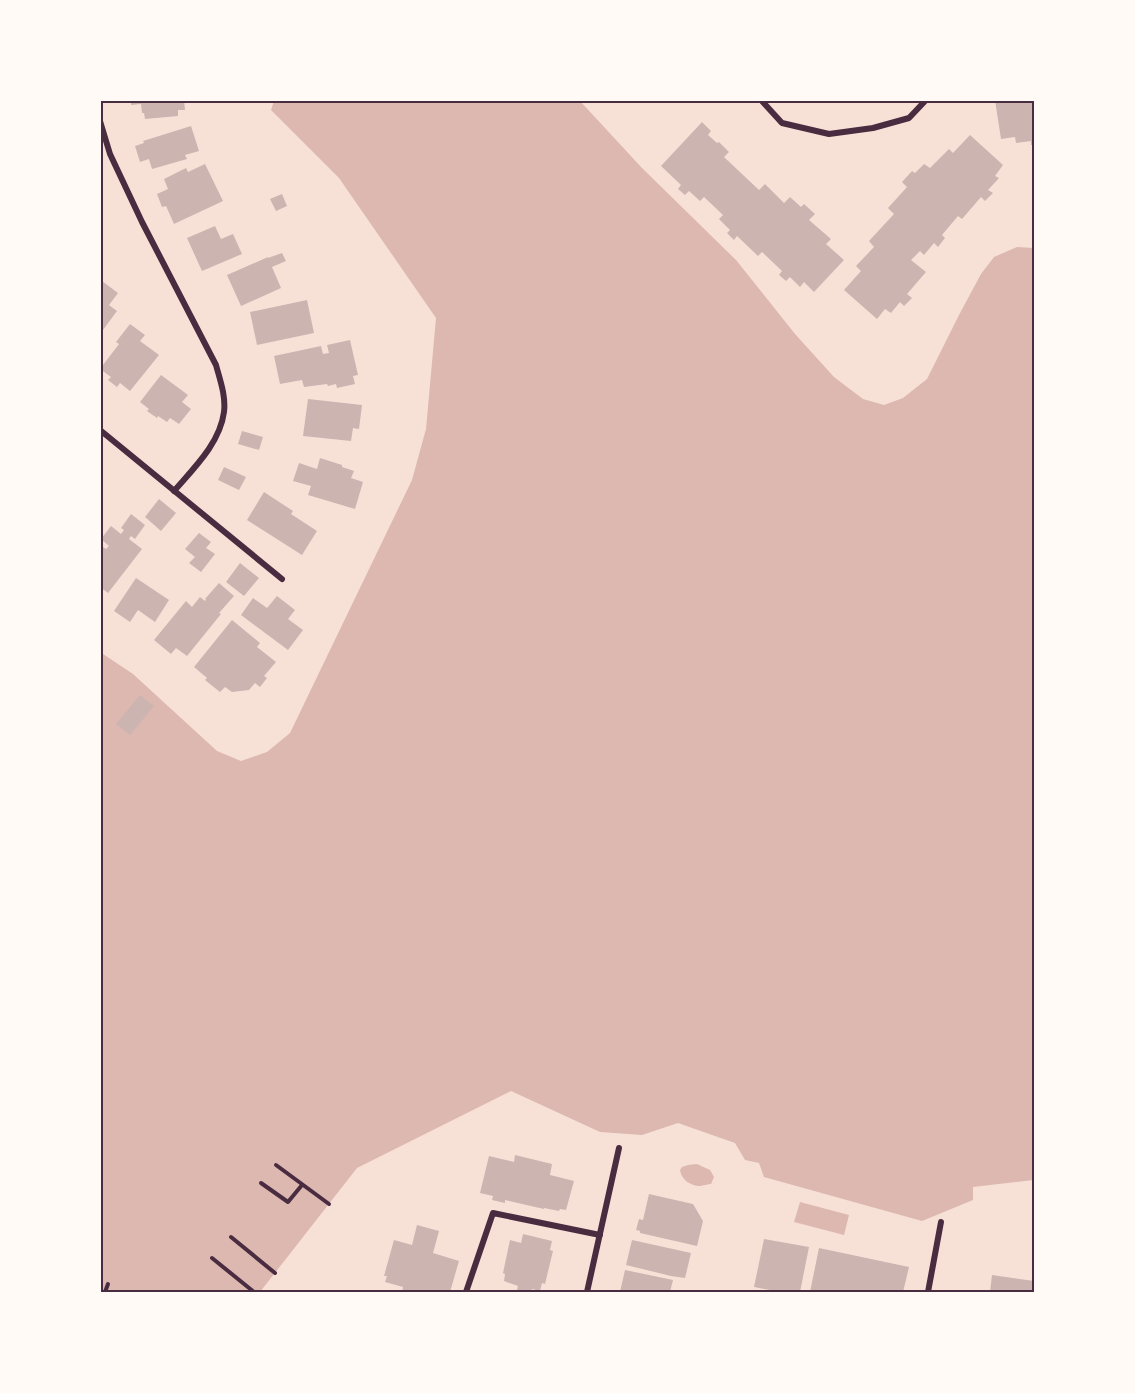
<svg xmlns="http://www.w3.org/2000/svg" width="1135" height="1393" font-family="Quicksand,sans-serif">
  <rect width="100%" height="100%" fill="#f7e1d7"/>
  <!-- water -->
  <g fill="#dcb8b0">
    <path d="M274,101H580L642,168L736,260L795,334L834,377L863,399L884,405L903,398L927,379L959,315L981,274L994,257L1017,247L1034,248V1180L973,1187V1200L922,1221L764,1177L759,1163L745,1160L735,1143L678,1123L642,1135L600,1132L511,1091L357,1168L260,1292H101L100,652L133,674L217,751L241,761L267,752L290,733L412,480L426,429L436,318L339,178L271,110Z"/>
    <path d="M697,1164L710,1170L714,1177L711,1184C709,1184 701,1186 700,1186C690,1186 681,1179 680,1170L682,1167L688,1165Z"/>
    <path d="M800,1202L849,1215L844,1235L794,1222Z"/>
  </g>
  <!-- building -->
  <g fill="#ccb4b1">
    <path d="M131,100H184L185,110H178V116L145,119L144,113H142L141,104L131,105Z"/>
    <path d="M995,100H1034V145H1031V141L1016,143L1015,137L1001,139Z"/>
    <path d="M702,122L711,131L708,135L717,143L719,142L729,152L724,157L759,190L765,184L784,203L790,197L801,207L804,204L815,214L809,220L831,239L826,244L844,260L814,292L804,282L800,287L790,277L786,281L779,275L782,271L762,252L758,256L737,236L734,240L727,233L730,230L719,219L723,215L704,197L700,201L689,191L685,195L678,189L681,185L661,166Z"/>
    <path d="M191,126L199,151L185,155L187,159L152,169L149,159L140,162L135,146L144,143L143,141Z"/>
    <path d="M970,135L1003,165L995,176L999,178L988,190L993,193L985,201L981,197L962,219L958,216L942,235L945,238L938,247L934,243L924,255L920,251L911,260L926,272L907,294L912,298L904,306L900,302L891,313L885,309L877,319L844,290L861,271L856,266L874,247L869,241L894,214L888,208L907,187L902,182L912,171L915,173L924,164L930,168L949,149L953,153Z"/>
    <path d="M205,164L223,201L174,224L166,206L162,207L157,194L168,189L164,179L186,168L188,172Z"/>
    <path d="M282,194L287,206L276,211L270,199Z"/>
    <path d="M215,226L221,239L233,234L242,254L202,271L187,238Z"/>
    <path d="M282,253L286,261L272,267L281,288L241,306L227,275L268,257V258Z"/>
    <path d="M102,281L118,293L109,305L117,311L100,334V283Z"/>
    <path d="M307,300L314,333L257,345L250,312Z"/>
    <path d="M130,324L145,335L140,341L159,355L130,391L120,383L117,387L108,380L111,377L100,369L119,344L116,342Z"/>
    <path d="M350,340L358,375L353,376L355,384L337,388L336,384L328,386L327,384L304,387L302,380L280,384L274,356L321,346L323,354L329,353L327,345Z"/>
    <path d="M161,375L188,395L182,402L191,409L179,424L170,418L167,422L158,416L157,418L147,411L149,409L140,402Z"/>
    <path d="M308,399L362,405L359,429L353,428L351,441L303,436Z"/>
    <path d="M242,431L263,437L259,450L238,444Z"/>
    <path d="M320,458L342,465V467L354,471L351,478L363,482L355,509L308,495L311,486L293,481L299,463L317,469Z"/>
    <path d="M224,467L246,477L239,490L218,480Z"/>
    <path d="M264,492L293,511L291,514L317,531L302,555L247,520Z"/>
    <path d="M159,499L176,513L161,531L145,517Z"/>
    <path d="M131,514L145,525L135,539L131,536L129,539L142,549L108,593L100,587V545L106,549L109,546L101,539L111,526L121,534L124,530L121,528Z"/>
    <path d="M199,533L211,542L206,548L215,554L201,572L189,563L195,557L185,549Z"/>
    <path d="M240,563L259,578L244,596L226,582Z"/>
    <path d="M136,578L169,600L155,622L138,610L130,622L114,611Z"/>
    <path d="M219,583L234,596L219,613L221,614L187,656L176,648L171,654L154,640L186,601L192,607L200,597L205,601L206,599H205Z"/>
    <path d="M277,596L295,610L288,619L303,630L288,650L241,615L253,598L267,608Z"/>
    <path d="M232,620L260,643L257,647L276,662L264,676L267,678L260,687L255,683L249,690L232,692L225,687L220,692L205,680L207,678L194,667Z"/>
    <path d="M140,695L154,706L130,735L116,724Z"/>
    <path d="M515,1155L552,1164L550,1175L574,1181L566,1210L560,1209L559,1211L544,1208V1209L505,1200V1203L492,1200L493,1196L480,1193L489,1156L514,1162Z"/>
    <path d="M649,1194L693,1204L703,1221L697,1246L640,1233V1231L636,1230L639,1219L643,1220Z"/>
    <path d="M417,1225L439,1231L433,1253L459,1261L450,1292H402L403,1287L385,1282L387,1276H384L394,1240L412,1245Z"/>
    <path d="M523,1234L552,1241L550,1250L553,1251L545,1284L542,1283L540,1291L532,1289L531,1292H526L517,1290L518,1286L504,1281L505,1274L503,1273L510,1240L521,1243Z"/>
    <path d="M764,1239L809,1247L800,1292H780L754,1287Z"/>
    <path d="M632,1240L691,1253L685,1278L671,1276L626,1265Z"/>
    <path d="M819,1248L909,1267L903,1292H810Z"/>
    <path d="M625,1270L673,1280L670,1292H620Z"/>
    <path d="M992,1275L1034,1281V1292H990Z"/>
  </g>
  <g fill="none" stroke-linecap="round" stroke-linejoin="round">
    <!-- path -->
    <g stroke="#4a2c40" stroke-width="4">
      <path d="M276,1165L329,1204"/>
      <path d="M261,1183L288,1202L302,1185"/>
      <path d="M231,1237L275,1273"/>
      <path d="M212,1258L254,1292"/>
      <path d="M105,1292L108,1284"/>
    </g>
    <!-- minor -->
    <g stroke="#4a2c40" stroke-width="6">
      <path d="M761,100L782,123L829,134L873,128L909,118L926,100"/>
      <path d="M100,121L110,154L142,222L216,365C220,380 226,396 224,412C220,443 194,468 174,491"/>
      <path d="M100,430L282,579"/>
      <path d="M466,1292L493,1213L600,1235"/>
      <path d="M587,1292L619,1148"/>
      <path d="M928,1292L941,1222"/>
    </g>
  </g>
  <!-- border -->
  <rect width="1135" height="1393" fill="none" stroke="#fffaf5" stroke-width="204"/>
  <rect x="102" y="102" width="931" height="1189" fill="none" stroke="#4a2c40" stroke-width="2"/>
</svg>
